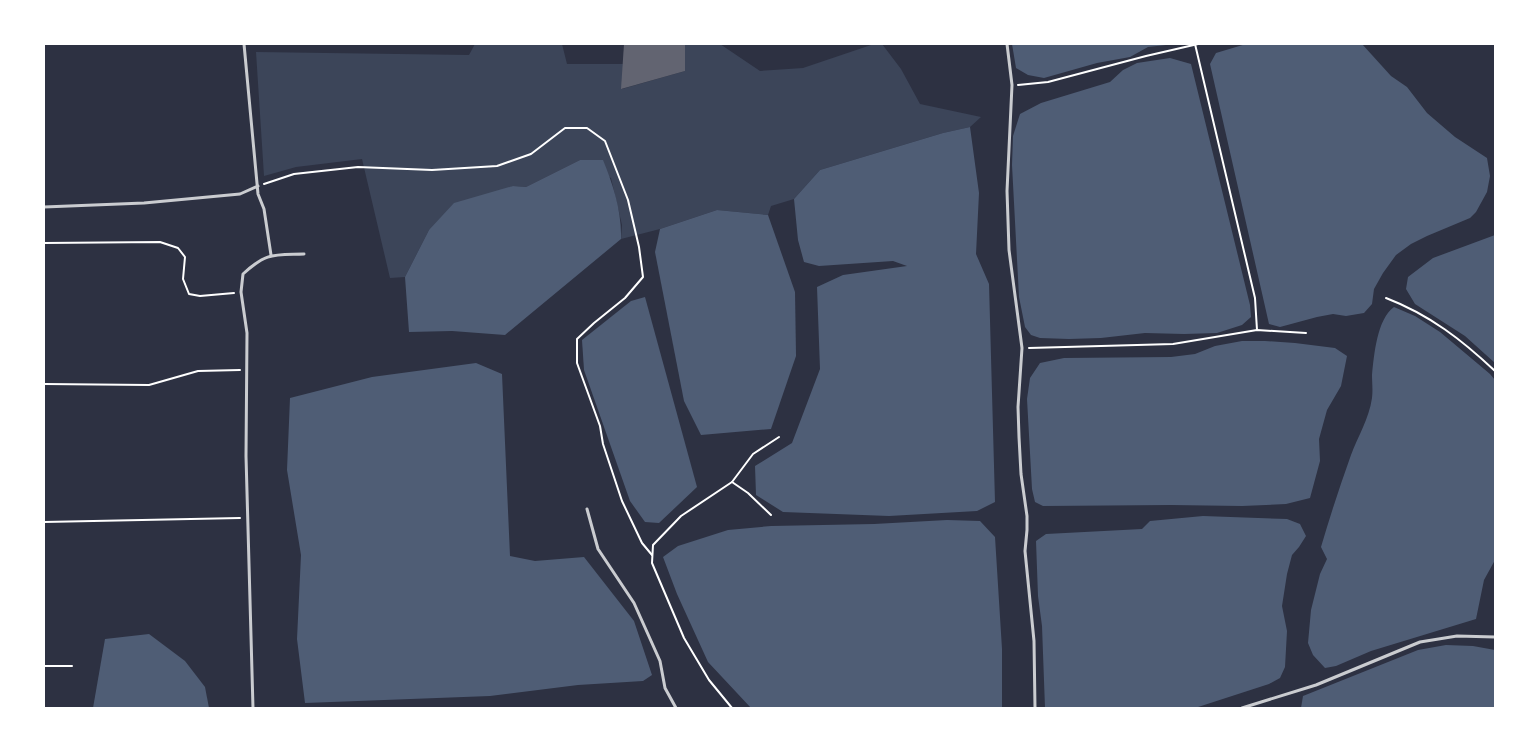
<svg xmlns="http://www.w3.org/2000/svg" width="1539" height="752" font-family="'Fira Sans',sans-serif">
  <rect width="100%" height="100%" fill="#2d3142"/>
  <!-- green -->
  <path fill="#3c4559" d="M475,44H562L567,64H623L622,89L685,71V44H720L760,71L803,68L874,44H882L901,69L920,104L981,117L970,127L943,133L820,170L794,199L771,206L768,215L717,210L660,229L621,239L622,225L611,178L580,160L526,187L513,186L429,230L405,277L390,278L362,159L296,167L264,176L256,52L469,55Z"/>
  <!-- water -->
  <g fill="#4f5d75">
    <path d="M1012,44H1175L1148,47L1130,57L1097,63L1044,78L1028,75L1016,68Z"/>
    <path d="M1246,44H1362L1391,76L1407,87L1427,113L1455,137L1487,158L1490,176L1487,192L1476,212L1470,218L1427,236L1411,244L1396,255L1383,273L1374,289L1372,304L1364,313L1346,316L1333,314L1317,317L1280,327L1269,324L1210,64L1216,53Z"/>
    <path d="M1170,58L1191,64L1250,305L1251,317L1242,325L1217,333L1184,334L1145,333L1101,338L1069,339L1040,338L1031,335L1025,327L1019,297L1012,165L1013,136L1020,114L1041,103L1110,82L1123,70L1137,63Z"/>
    <path d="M970,127L979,193L976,254L989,284L995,502L977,511L889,516L783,512L756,495L755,466L792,443L820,369L817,287L843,275L907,266L893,261L819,266L804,262L798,240L794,199L820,170L943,133Z"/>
    <path d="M580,160H603C613,184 622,212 621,239L505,335L452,331L409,332L405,277L429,230L454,203L513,186L526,187Z"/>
    <path d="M717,210L768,215L795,292L796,356L771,429L701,435L684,401L655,252L660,229Z"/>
    <path d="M1495,235V363L1465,336L1415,304L1406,289L1408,277L1433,258Z"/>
    <path d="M645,297L697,487L659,523L645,522L630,501L584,370L582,340L631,301Z"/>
    <path d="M1394,307L1415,316L1440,332L1490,374L1495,380V560L1484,580L1476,619L1371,651L1336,666L1325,668L1313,655L1308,643L1311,610L1320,574L1327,559L1321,547C1330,516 1340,486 1351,455C1358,436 1369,419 1372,398C1373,390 1372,382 1372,375C1374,355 1377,319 1394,307Z"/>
    <path d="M1242,341H1265L1295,343L1335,348L1347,356L1341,386L1327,410L1319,439L1320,461L1310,498L1286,504L1242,506L1171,505L1043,506L1035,502L1032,489L1027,399L1030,378L1040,363L1064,358L1171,357L1195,354L1215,346Z"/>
    <path d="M476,363L502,374L510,556L535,561L584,557L634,621L652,675L643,681L578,685L490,696L305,703L297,639L301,555L287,470L290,398L372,377Z"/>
    <path d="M1203,516L1287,519L1300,524L1306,536L1299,547L1292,555L1287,574L1282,606L1287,631L1285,667L1280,678L1269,684L1195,708H1045L1042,626L1038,596L1036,541L1046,534L1142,529L1150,521Z"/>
    <path d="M947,520L980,521L995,537L1002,649V708H751L708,662L677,594L663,557L678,546L728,530L771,526L874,524Z"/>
    <path d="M149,634L185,661L205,687L209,708H93L105,639Z"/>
    <path d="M1446,645L1473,646L1495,650V708H1301L1303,696L1418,650Z"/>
  </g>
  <!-- building -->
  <path fill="#626471" d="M624,44H685V71L621,89Z"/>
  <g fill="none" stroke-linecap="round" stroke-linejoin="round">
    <!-- path -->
    <g stroke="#fff" stroke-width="2">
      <path d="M1195,44L1255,298L1257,330"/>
      <path d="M1018,85L1048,82L1146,56L1198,44"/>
      <path d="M264,184L294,174L358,167L432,170L497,166L531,154L565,128H587L605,141L628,200L639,247L643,277L625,298L594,323L577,339V363L600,426L603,444L622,501L642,543L652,555"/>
      <path d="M44,243L160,242L178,248L185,257L183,279L189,294L200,296L234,293"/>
      <path d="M1386,298C1430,315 1462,340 1495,371"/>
      <path d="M1029,348L1173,344L1257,330L1306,333"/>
      <path d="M44,384L149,385L198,371L240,370"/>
      <path d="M732,482L748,493L771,515"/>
      <path d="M44,522L240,518"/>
      <path d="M44,666H72"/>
      <path d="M732,708L709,680L684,638L652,563L653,545L681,516L732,482L753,454L779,437"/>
    </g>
    <!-- service -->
    <g stroke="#caccd0" stroke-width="3">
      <path d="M244,44L258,194L264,209L271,255"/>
      <path d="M1007,44L1012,85L1007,191L1009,250L1022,348L1018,407L1019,437L1021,474L1027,516V530L1025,551L1034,641L1035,708"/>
      <path d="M44,207L144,203L240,194L258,186"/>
      <path d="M587,509L598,549L634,603L660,661L665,688L676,708"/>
      <path d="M253,708L246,456L247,333L241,292L243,274C267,252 273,255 304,254"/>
      <path d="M1242,708L1316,685L1420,642L1457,636L1495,637"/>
    </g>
  </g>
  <!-- border -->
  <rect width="1539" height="752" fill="none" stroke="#ffffff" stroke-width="90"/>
</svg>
